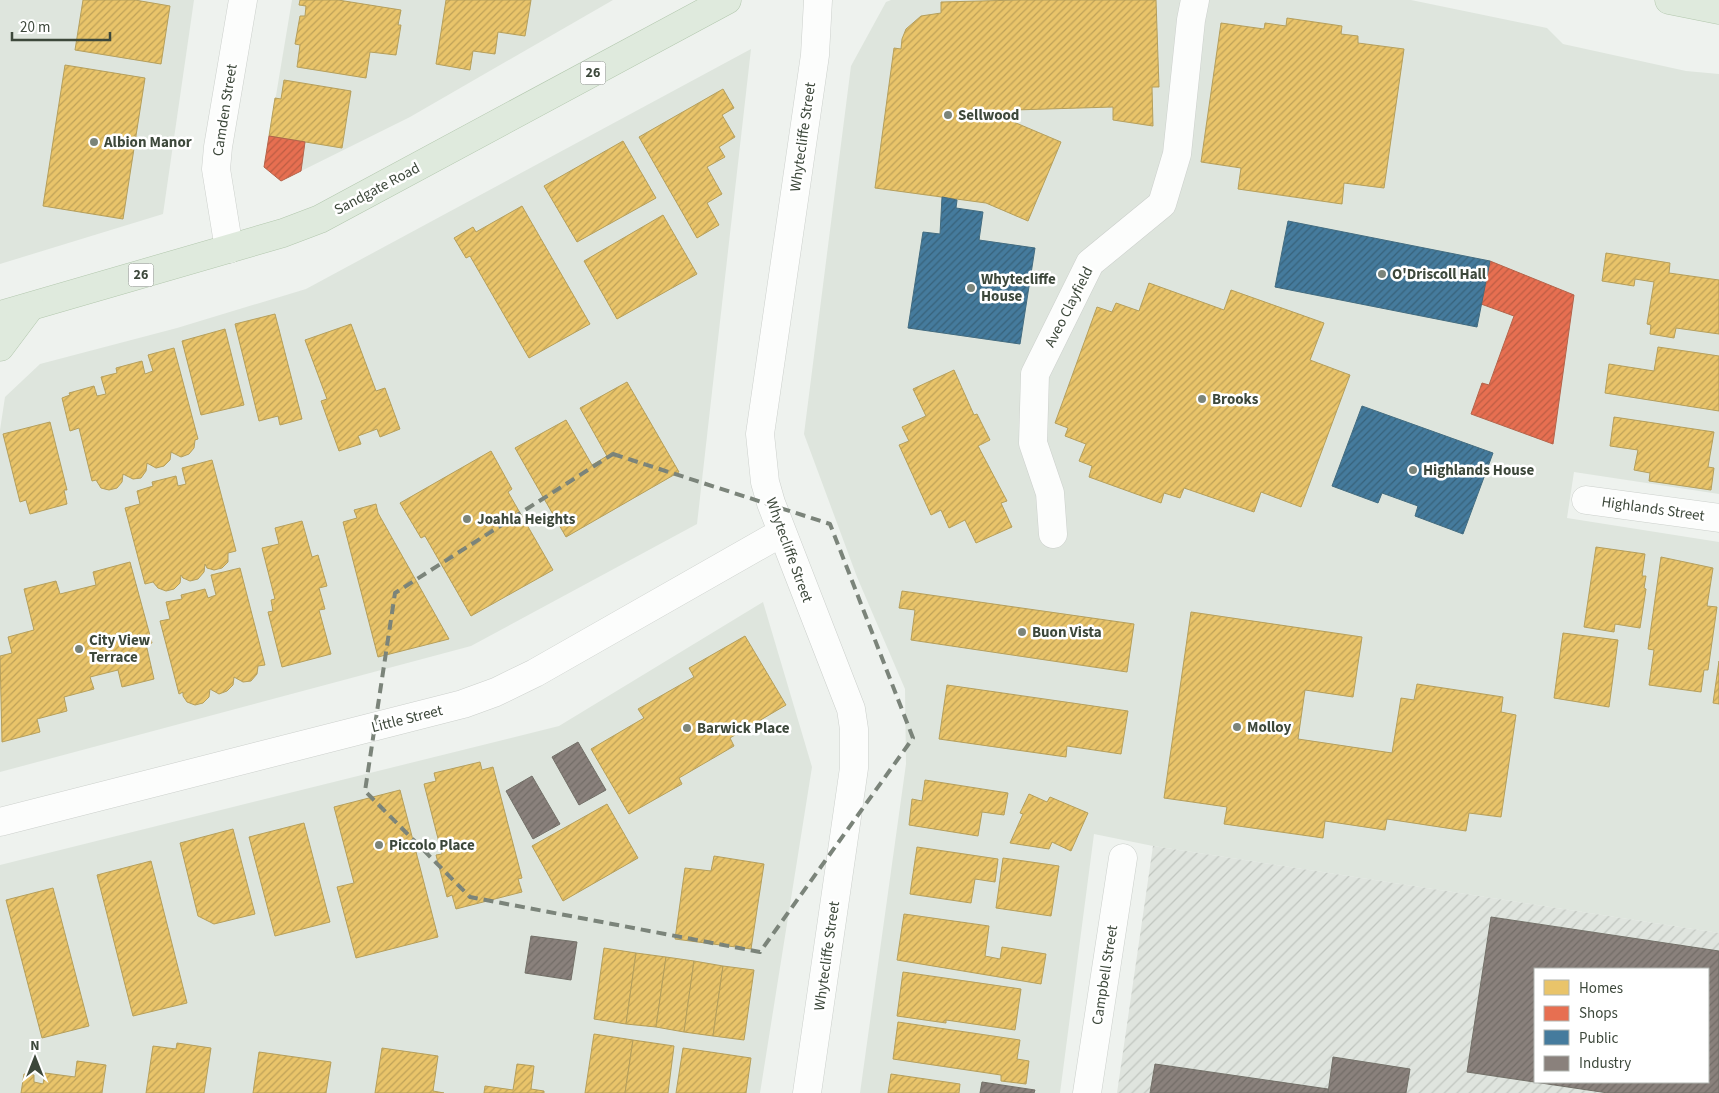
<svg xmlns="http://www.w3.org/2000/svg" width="1719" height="1093" font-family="'Source Sans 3',sans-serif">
  <defs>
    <pattern id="industrial-furrows" width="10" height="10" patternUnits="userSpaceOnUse" patternTransform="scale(1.25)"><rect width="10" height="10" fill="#dfe4de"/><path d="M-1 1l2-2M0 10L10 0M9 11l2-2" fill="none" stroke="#c0c5bf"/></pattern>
    <pattern id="homes-hatch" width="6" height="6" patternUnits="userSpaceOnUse" patternTransform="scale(1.25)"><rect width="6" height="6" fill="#e9c46a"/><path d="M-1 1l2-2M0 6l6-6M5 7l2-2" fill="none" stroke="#bea158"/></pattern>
    <pattern id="shops-hatch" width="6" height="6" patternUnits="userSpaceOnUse" patternTransform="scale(1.25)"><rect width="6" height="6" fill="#e76f51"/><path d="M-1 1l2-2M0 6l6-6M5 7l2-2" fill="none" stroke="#bc5d44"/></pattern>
    <pattern id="public-hatch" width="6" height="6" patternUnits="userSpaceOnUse" patternTransform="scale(1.25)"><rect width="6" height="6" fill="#457b9d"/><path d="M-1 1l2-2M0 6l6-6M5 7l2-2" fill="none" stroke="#38627a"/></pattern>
    <pattern id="industry-hatch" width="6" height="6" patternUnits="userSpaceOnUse" patternTransform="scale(1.25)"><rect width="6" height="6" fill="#8a817c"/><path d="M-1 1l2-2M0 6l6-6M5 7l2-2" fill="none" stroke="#726c67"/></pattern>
  </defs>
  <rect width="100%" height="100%" fill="#eef2ee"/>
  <!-- residential -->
  <g fill="#dee5dd">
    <path d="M0,0H194L163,214L0,264Z"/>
    <path d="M292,0H613L410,117L281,181L264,167Z"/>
    <path d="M891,0H1411L1547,28L1563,44L1686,71L1719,74V494L1574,472L1567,518L1719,542V933L1153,846L1094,834L1060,1093H860L906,764L905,689L857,577L804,434L851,66L886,2Z"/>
    <path d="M751,49L697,524L471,646L0,772V430L5,397L40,364L177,328L306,289Z"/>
    <path d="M763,602L812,767L760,1093H0V865L559,726Z"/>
  </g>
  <!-- industrial -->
  <path fill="url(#industrial-furrows)" fill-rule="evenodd" d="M1153,846L1719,933V1093H1117ZM1535,969H1708V1082H1535Z"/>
  <!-- homes -->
  <g fill="url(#homes-hatch)" stroke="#b59f5c">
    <path d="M83,0H135L170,6L161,64L75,50Z"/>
    <path d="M300,0H338L401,10L398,25H401L396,55L370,52L366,78L297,67L300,45L295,44L300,16H305L306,6L299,5Z"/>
    <path d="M446,0H531L525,36L498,32L495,54L473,51L470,70L436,64Z"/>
    <path d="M1019,0H1156L1159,87H1152L1153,126L1113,120V107L1014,110L1009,120L1061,142L1028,221L986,203L875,188L894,48L901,49L902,39L906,29L921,16L941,13V2Z"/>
    <path d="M1287,18L1342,26L1341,34L1358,36V43L1404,49L1384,188L1344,183L1342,204L1238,189L1241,168L1201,162L1221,23L1264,29L1265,23L1286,26Z"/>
    <path d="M65,65L145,78L123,219L43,206Z"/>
    <path d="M284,80L351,91L342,148L269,136L275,98L281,99Z"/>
    <path d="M723,89L734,108L722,115L735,137L719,147L725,157L707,167L722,194L707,203L719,225L697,238L639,137Z"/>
    <path d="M623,141L656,198L577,242L544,186Z"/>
    <path d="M522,206L590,324L529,358L470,256L466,258L454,238L473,227L476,232Z"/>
    <path d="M663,215L697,274L617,319L584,261Z"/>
    <path d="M1606,253L1670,263L1669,273L1719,280V334L1676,328L1674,338L1650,334L1651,325L1647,324L1654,282L1635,279L1634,286L1602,281Z"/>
    <path d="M1149,283L1224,310L1231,290L1324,323L1310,360L1350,375L1301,507L1261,492L1254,512L1184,488L1180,498L1164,493L1161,503L1089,477L1092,466L1079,461L1086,444L1065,436L1068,428L1055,423L1097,307L1112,312L1116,303L1139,311Z"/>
    <path d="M275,314L302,419L280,425L278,416L259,421L235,324Z"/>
    <path d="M351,324L376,391L385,388L400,429L380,437L377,429L358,436L361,444L339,451L321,401L327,399L305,340Z"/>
    <path d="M225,329L244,405L201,415L182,341Z"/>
    <path d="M1658,347L1719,356V411L1605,393L1609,364L1654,371Z"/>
    <path d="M174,348L198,439L195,440L194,448L189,454L181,457L171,452L170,460L164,466L156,468L147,463L146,471L141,478L133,479L123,474L122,482L117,488L109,490L101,488L96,480L92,481L79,428L70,431L62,398L70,395L69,393L94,386L97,396L106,394L101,377L117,373L116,368L142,361L145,374L153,371L148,355Z"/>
    <path d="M954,370L974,415L977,414L990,440L978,446L1007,501L1001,503L1012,527L976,543L965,520L949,528L941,510L931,515L899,445L909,441L902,427L926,416L913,389Z"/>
    <path d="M627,382L679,472L566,537L515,448L566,420L592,465L607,456L580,408Z"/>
    <path d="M1614,417L1714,432L1708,467L1714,468L1711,490L1649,481L1650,473L1634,470L1638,450L1610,446Z"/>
    <path d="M50,422L67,490H64L67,504L30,514L26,500L20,502L3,434Z"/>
    <path d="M491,451L512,489L508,492L553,570L471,616L425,536L421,538L400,503Z"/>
    <path d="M212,460L236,551L228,553V562L222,568L214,570L207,568L205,564L204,572L198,579L190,581L183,578L181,575L180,583L174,589L166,591L158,588L153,582L145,584L125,508L140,504L137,491L153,486L152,482L176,476L178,486L186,484L182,468Z"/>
    <path d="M376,504L378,513L449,639L378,657L343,522L357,518L354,510Z"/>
    <path d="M302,521L312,557L318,555L327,586L319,588L325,609L319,610L331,654L282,667L268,612L273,611L271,600L275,599L262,548L279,544L275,528Z"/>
    <path d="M1596,547L1645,554L1642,576H1646L1644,588L1646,589L1640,628L1615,624L1614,632L1584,627Z"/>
    <path d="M1661,557L1713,568L1707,606L1717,607L1708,670H1704L1701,692L1649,685L1654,650L1648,649Z"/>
    <path d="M130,562L152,643L146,644L154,679L122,687L118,670L90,677L94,689L64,697L67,711L37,719L40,732L2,742L0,656L12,653L8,637L34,630L24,589L56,581L60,594L96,585L93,572Z"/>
    <path d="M240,568L265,665L258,666L257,674L251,681L243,682L234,677L233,685L227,691L219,694L210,689L209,697L203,703L195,705L187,702L183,696V692L179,694L160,621L170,619L166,602L182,599L181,595L205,589L208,598L216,595L211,575Z"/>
    <path d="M902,591L1134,624L1127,672L911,640L915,610L899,608Z"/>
    <path d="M1191,612L1362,637L1353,697L1305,690L1298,739L1392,753L1401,698L1414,700L1417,684L1503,697L1501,712L1516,715L1501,817L1469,813L1466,831L1387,819L1385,830L1325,821L1323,838L1224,824L1227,807L1164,798Z"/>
    <path d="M1563,633L1618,640L1609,707L1554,698Z"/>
    <path d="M745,636L786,705L730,738L734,746L679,778L682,784L629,814L591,749L644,718L638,709L694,677L689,668Z"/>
    <path d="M1719,661V704L1713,703Z"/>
    <path d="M947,685L1128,711L1121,754L1067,746L1066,757L939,739Z"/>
    <path d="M480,762L482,770L493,767L522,878L518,879L522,892L456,909L452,895L447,897L436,855L442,854L424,784L436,781L434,773Z"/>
    <path d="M925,780L1008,793L1004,815L982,812L978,836L909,825L912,799L922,801Z"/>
    <path d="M400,790L438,937L356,958L337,887L354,883L334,807Z"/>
    <path d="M1029,794L1047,802L1050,797L1088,813L1071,851L1052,842L1049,849L1010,843L1023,814L1020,813Z"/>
    <path d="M607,804L638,858L563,901L532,846Z"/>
    <path d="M304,823L330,922L275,936L249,837Z"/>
    <path d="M233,829L255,914L214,924L198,916L180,843Z"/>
    <path d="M917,847L998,859L995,882L975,879L971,903L910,894Z"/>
    <path d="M714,856L764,864L751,949L675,939L685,868L711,871Z"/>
    <path d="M1003,858L1059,866L1051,916L996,908Z"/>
    <path d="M151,861L187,1003L133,1016L97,875Z"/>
    <path d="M53,888L89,1026L42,1038L6,900Z"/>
    <path d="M904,914L989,926L985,956L1000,959L1002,947L1046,954L1041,984L897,960Z"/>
    <path d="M604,948L636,953L626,1024L594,1019Z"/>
    <path d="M636,953L666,957L656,1027L626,1024Z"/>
    <path d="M666,957L694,961L684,1032L656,1027Z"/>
    <path d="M694,961L723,966L713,1036L684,1032Z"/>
    <path d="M723,966L754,970L744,1040L713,1036Z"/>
    <path d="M903,972L1021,989L1015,1030L946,1020V1023L897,1016Z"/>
    <path d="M898,1022L1020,1040L1017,1059L1029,1061L1026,1084L1001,1081V1075L893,1059Z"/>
    <path d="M594,1034L633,1040L625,1093H585Z"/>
    <path d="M633,1040L674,1046L668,1093H625Z"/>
    <path d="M177,1043L211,1048L204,1093H146L153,1046L176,1049Z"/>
    <path d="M382,1048L438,1056L433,1091L444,1093H375Z"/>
    <path d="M683,1048L751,1058L746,1093H676Z"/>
    <path d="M259,1052L331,1062L326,1093H253Z"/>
    <path d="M77,1061L106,1065L102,1093H21L24,1074L34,1075V1082L43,1084L45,1073L75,1077Z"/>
    <path d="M517,1064L534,1066L531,1089L544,1091V1093H484L485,1086L513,1090Z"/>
    <path d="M891,1074L960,1084L959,1093H888Z"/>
  </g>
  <!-- shops -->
  <g fill="url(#shops-hatch)" stroke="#b4634a">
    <path d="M269,136L305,142L301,171L281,181L264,167Z"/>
    <path d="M1490,261L1574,295L1553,444L1471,414L1482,383L1489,385L1514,316L1481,304Z"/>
  </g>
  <!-- public -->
  <g fill="url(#public-hatch)" stroke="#436c80">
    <path d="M942,197L957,200L956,208L983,212L979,240L1035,248L1020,344L908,328L923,232L940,234Z"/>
    <path d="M1288,221L1490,261L1477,327L1275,287Z"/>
    <path d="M1362,406L1493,453L1463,534L1415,516L1418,506L1382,493L1378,503L1332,486Z"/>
  </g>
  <!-- industry -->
  <g fill="url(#industry-hatch)" stroke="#737068" fill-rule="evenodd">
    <path d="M578,742L606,790L579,805L552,757Z"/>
    <path d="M532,776L560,824L533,839L506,791Z"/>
    <path d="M1491,917L1719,951V1093H1608L1467,1072ZM1535,969H1708V1082H1535Z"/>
    <path d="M531,936L577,942L571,980L525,973Z"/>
    <path d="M1333,1057L1410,1069L1406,1093H1328Z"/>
    <path d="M1155,1064L1328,1089V1093H1150Z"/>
    <path d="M982,1082L1035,1090L1034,1093H980Z"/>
  </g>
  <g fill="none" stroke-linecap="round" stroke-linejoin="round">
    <!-- minor casing -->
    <g stroke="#ccd0cc" stroke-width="29">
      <g id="minor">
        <path d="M229,249L216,169L218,147L243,0"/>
        <path d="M1586,500L1719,518"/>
        <path d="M1053,534L1050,493L1033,443L1035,374L1090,263L1162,204L1177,154L1191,20L1195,0"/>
        <path d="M0,822L463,704L496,692L535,673L781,533"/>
        <path d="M807,1093L854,768V729L851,709L771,503L765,482L760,434L815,55L818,0"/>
        <path d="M1087,1093L1123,858"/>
      </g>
    </g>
    <!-- highway casing -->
    <g stroke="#b2c7ad" stroke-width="29">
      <g id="highway">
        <path d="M1669,0L1719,10"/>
        <path d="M0,315L283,233L320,219L727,0"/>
        <path d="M0,347L30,307"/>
      </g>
    </g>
    <!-- minor -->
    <use href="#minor" stroke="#fcfdfc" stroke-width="28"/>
    <!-- highway -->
    <use href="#highway" stroke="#dfeadd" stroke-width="28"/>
  </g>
  <!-- marked area -->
  <path fill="none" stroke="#7b847a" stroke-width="4" stroke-dasharray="10 6" stroke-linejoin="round" d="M613,454L830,524L913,738L760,952L470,897L365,791L395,593Z"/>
  <!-- markers -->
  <g fill="#7b847a" stroke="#fff" stroke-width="2">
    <circle cx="948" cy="115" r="5"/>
    <circle cx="94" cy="142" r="5"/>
    <circle cx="1382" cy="274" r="5"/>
    <circle cx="971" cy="288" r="5"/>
    <circle cx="1202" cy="399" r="5"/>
    <circle cx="1413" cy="470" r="5"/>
    <circle cx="467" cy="519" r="5"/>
    <circle cx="1022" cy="632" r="5"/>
    <circle cx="79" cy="649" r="5"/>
    <circle cx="1237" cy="727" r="5"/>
    <circle cx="687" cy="728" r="5"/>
    <circle cx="379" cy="845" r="5"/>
  </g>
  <g text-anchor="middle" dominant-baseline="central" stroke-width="5" stroke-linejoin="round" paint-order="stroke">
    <!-- shield labels -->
    <g fill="#fff" stroke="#777f76" stroke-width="1">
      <rect x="580.5" y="61.5" width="25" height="23" rx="4"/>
      <rect x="128.5" y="263.5" width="25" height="23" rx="4"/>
    </g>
    <g font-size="14" font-weight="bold" fill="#3d483b">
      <text x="593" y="73">26</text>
      <text x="141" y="275">26</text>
    </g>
    <!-- street labels -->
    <g font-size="15" fill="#3d483b" stroke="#fff">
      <text transform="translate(225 110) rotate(-81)">Camden Street</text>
      <text transform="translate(803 137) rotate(-82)">Whytecliffe Street</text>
      <text transform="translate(377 189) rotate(-28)">Sandgate Road</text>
      <text transform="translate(1069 307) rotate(-63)">Aveo Clayfield</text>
      <text transform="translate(1653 509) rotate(8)">Highlands Street</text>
      <text transform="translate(789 550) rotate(70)">Whytecliffe Street</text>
      <text transform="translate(407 719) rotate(-14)">Little Street</text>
      <text transform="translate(827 956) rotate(-82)">Whytecliffe Street</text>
      <text transform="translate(1105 975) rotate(-81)">Campbell Street</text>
    </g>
    <!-- poi labels -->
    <g font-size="15" font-weight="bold" fill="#3d483b" stroke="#fff" text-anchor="start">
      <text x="958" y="115">Sellwood</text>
      <text x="104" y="142">Albion Manor</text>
      <text x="1392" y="274">O'Driscoll Hall</text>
      <text x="981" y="279">Whytecliffe<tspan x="981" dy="17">House</tspan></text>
      <text x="1212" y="399">Brooks</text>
      <text x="1423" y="470">Highlands House</text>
      <text x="477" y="519">Joahla Heights</text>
      <text x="1032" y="632">Buon Vista</text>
      <text x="89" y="640">City View<tspan x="89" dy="17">Terrace</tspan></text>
      <text x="1247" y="727">Molloy</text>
      <text x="697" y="728">Barwick Place</text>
      <text x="389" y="845">Piccolo Place</text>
    </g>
  </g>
  <!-- legend -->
  <rect x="1534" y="968" width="175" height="115" fill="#ffffff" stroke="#b1b6b1"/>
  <rect x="1544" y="980" width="25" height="15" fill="#e9c46a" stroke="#b1b6b1"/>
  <text x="1579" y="993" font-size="15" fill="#3d483b">Homes</text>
  <rect x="1544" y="1006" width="25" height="15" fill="#e76f51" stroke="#b1b6b1"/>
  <text x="1579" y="1018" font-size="15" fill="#3d483b">Shops</text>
  <rect x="1544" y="1030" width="25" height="15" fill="#457b9d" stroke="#b1b6b1"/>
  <text x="1579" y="1043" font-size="15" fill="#3d483b">Public</text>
  <rect x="1544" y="1056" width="25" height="15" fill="#8a817c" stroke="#b1b6b1"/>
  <text x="1579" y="1068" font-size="15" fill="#3d483b">Industry</text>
  <!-- north arrow -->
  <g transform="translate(35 1058)" stroke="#ffffff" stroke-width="4" paint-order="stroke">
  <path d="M0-4L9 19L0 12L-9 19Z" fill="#3d483b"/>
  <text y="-8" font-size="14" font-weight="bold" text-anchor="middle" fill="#3d483b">N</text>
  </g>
  <!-- scale -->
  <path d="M12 32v8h98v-8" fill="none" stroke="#3d483b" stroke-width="2.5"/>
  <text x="20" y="32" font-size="15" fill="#3d483b" stroke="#ffffff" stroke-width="4" paint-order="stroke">20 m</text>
</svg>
